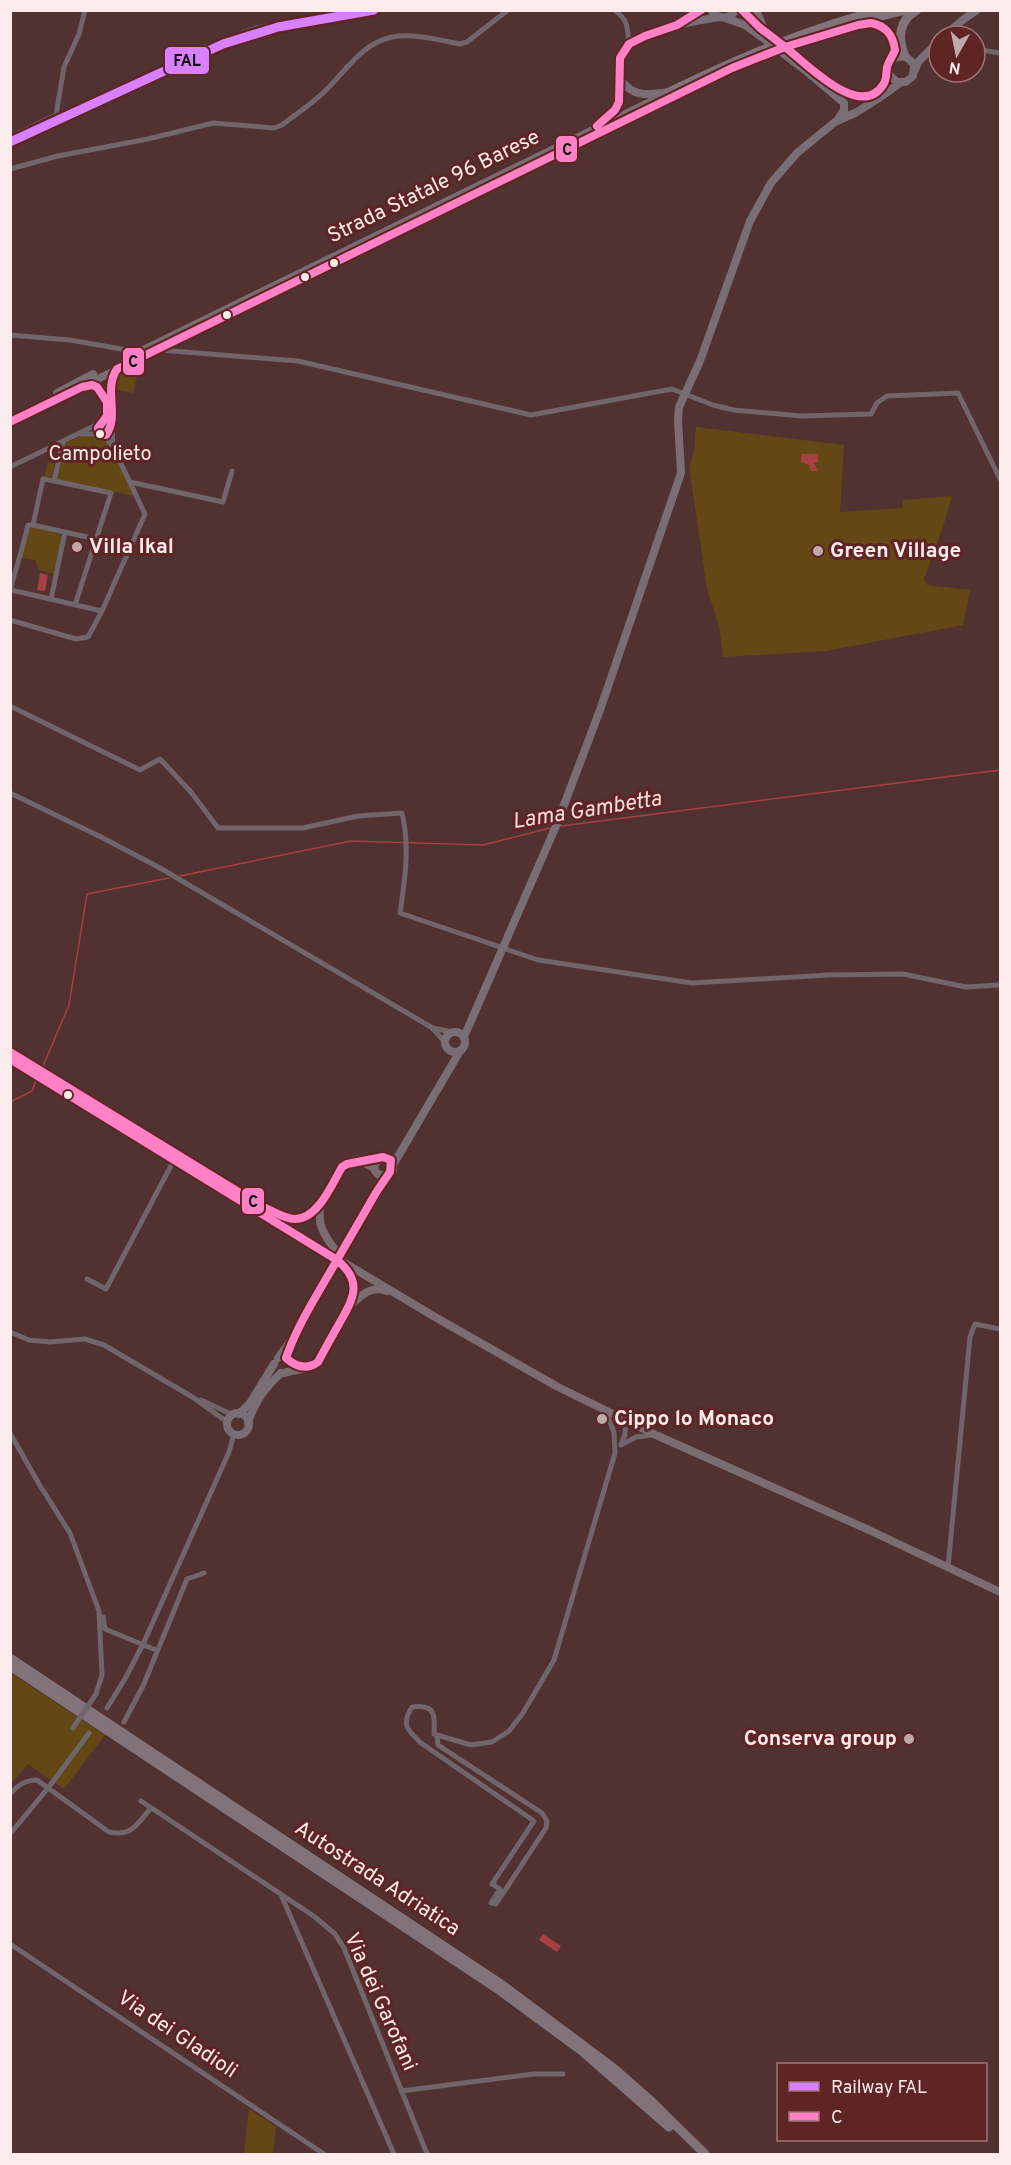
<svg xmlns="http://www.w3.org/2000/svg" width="1011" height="2165" font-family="Overpass,sans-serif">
  <rect width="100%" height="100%" fill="#523131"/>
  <!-- green -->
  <g fill="#634715">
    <path d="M140,364L133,393L112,389C112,373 128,370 140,364Z"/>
    <path d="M696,427L844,445L840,512L903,508V500L952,496L944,524L924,579L927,585L970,590L963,625L826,651L723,657L719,626L707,589L689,467L694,451Z"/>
    <path d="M83,435L103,439L108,442L134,496L56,480L64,444Z"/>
    <path d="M56,456L52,477H44L48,461L51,464Z"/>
    <path d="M33,527L60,534L61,542L54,574L39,570L35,560L20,557L30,528Z"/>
    <path d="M11,1673L105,1735L64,1789L28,1764L11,1784Z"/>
    <path d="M249,2109L276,2127L273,2154H244Z"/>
  </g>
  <!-- water -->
  <g fill="#a84042">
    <path d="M801,454H818V462L814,463L818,471H811L809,465L801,462Z"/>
    <path d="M40,573L48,575L45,591L37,590Z"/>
    <path d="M543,1934L561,1946L557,1952L539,1940Z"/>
  </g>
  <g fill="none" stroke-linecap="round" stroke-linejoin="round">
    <!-- stream -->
    <g stroke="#a84042" stroke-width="1.5">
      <path d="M561,826L1000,770"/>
      <path d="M180,876L351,841L483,845L550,828"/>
      <path d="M43,1066L69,1005L87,894L169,878"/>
      <path d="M10,1102L32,1091L36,1081"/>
    </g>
    <!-- street -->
    <g stroke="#6f656b" stroke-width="5">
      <path d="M614,10C629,20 627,28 629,44"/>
      <path d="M202,48L256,28L349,10"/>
      <path d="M975,49L1000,53"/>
      <path d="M10,137L56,115L64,67L79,34L85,10"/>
      <path d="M10,169L58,156L148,139L213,123L274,128L282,125C297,113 315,102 328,88C347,69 363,43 392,37C414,33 439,40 460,44L467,42L508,10"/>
      <path d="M10,335L70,340L127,350L133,355"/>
      <path d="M160,350L298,361L531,415L672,389L713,405L734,410L802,416L871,414L877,403L887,396L958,393L1000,479"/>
      <path d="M87,386L97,387L107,402V416L99,426V432L106,435L110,428"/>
      <path d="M81,434H102"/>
      <path d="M113,445L109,384L110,377L114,372"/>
      <path d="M10,467L96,425L106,423L110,428"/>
      <path d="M54,481L111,493L75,605"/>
      <path d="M130,482L223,502L232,471"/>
      <path d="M33,525L96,539"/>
      <path d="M11,590L102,611"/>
      <path d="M10,591C16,568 23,547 28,525H33L43,479L54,481L63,442"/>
      <path d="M51,599L65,532"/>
      <path d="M10,620L76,639L88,637L102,611L145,514L113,447L104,435"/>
      <path d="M10,706L140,770L160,759L191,792L218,828H303L358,816L402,813C410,846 405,880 400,913L538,960L692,983L828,975L903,974L966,987L1000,985"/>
      <path d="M10,793L101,837L160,868L431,1027L446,1043"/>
      <path d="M433,1028L452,1032"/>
      <path d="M87,1279L106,1289L174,1160"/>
      <path d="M10,1332L29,1340L50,1342L85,1339L104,1345L194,1398L227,1422"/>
      <path d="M201,1400L233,1415"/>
      <path d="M10,1433L39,1484L70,1533L99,1611L102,1675L96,1694"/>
      <path d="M621,1444L625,1434L626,1421"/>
      <path d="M621,1445L636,1437L653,1435"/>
      <path d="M948,1567L970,1337L975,1324L1000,1329"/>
      <path d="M103,1617L105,1629L156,1650"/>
      <path d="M144,1642L229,1452L234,1434"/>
      <path d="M107,1708L126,1677L141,1648"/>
      <path d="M124,1722L143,1686L187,1579L204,1573"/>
      <path d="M437,1736L438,1745L542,1813L547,1821L546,1828L496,1904L491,1903L500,1889L492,1884L534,1821L421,1743C407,1730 401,1724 412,1707C436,1704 435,1715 434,1734L471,1745L492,1742L509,1731L523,1713L554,1660L615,1453L614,1432L605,1411"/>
      <path d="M52,1783L89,1733"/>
      <path d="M10,1794C18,1785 25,1780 37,1780L109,1832C132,1837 136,1825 151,1808"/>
      <path d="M141,1801L315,1917L335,1934L344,1948L427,2154"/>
      <path d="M10,1834L43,1794"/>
      <path d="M282,1897L394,2154"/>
      <path d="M10,1944L324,2154"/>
      <path d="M401,2091L534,2074H563"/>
    </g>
    <!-- secondary -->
    <g stroke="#7a6e76" stroke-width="8">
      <path d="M711,10C718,20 729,20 736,10"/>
      <path d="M742,10L750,20L765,31"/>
      <path d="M756,10L764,29"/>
      <path d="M725,18L745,25L759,35"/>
      <path d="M689,19L702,10"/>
      <path d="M944,36L964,19L977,10"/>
      <path d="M809,67C826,80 867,117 885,83C889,74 885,66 893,58L905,56L914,64L913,76L906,82H897L888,74"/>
      <path d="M805,70L844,103V110L838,119"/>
      <path d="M915,70L918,62L939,41"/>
      <path d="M620,79C633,98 649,95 669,92"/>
      <path d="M874,99L879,98L900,83"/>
      <path d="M596,126C614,111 623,105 620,80C619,73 618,65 620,57C630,30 695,21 720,17"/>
      <circle cx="455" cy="1042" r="10"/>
      <path d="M464,1037L556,826L600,710L681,473L678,421L679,407L700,361L750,221L771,183L797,153L835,122L857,112L879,98"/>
      <path d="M393,1165L460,1051"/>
      <path d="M347,1244L382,1184L393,1170L391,1160L386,1157L380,1158L374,1165L375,1171L379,1175H388"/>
      <path d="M278,1358L292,1339L331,1272"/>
      <circle cx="238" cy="1424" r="11"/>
      <path d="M239,1414L250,1403L274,1364"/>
      <path d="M248,1423C254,1403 265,1387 281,1373"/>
    </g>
    <!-- primary -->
    <g stroke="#7b6c72" stroke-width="8">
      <path d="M137,353L654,100"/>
      <path d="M57,393L93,374"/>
      <path d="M10,422L732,68C767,53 800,40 836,31C849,28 863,20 877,24C892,29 895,43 893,58"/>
      <path d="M10,1059L261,1213L435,1317L558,1387L658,1436L869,1530L1000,1592"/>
      <path d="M113,1115L283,1219"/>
      <path d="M360,1161L374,1168"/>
      <path d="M321,1203C316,1224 324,1235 336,1251"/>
      <path d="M281,1215C314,1229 327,1190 342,1167C352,1158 364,1158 377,1159"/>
      <path d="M351,1305C361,1295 372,1285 387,1291"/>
      <path d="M289,1362L304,1368"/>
      <path d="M284,1373C296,1369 309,1370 318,1362C328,1345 354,1308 355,1290C356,1280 351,1272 344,1265"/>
    </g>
    <!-- highway -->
    <g stroke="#827279" stroke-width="9">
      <path d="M873,18L906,10"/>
      <path d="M905,56C897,38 899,20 917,10"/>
      <path d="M669,92C738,59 806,29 881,10"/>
      <path d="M10,1658L501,1984L615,2069L649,2099L705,2154"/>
      <path d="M10,1666L499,1990L583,2052L669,2127"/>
    </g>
    <!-- street-bridge -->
    <g stroke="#6f656b" stroke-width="5">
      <path d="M141,1648L144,1642"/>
      <path d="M73,1728L96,1694"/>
      <path d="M43,1794L52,1783"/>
    </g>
    <!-- secondary-bridge -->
    <g stroke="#7a6e76" stroke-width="8">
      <path d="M765,31L809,67"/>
      <path d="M759,35L805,70"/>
      <path d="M331,1272L347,1244"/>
    </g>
    <!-- bus-1 casing -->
    <g stroke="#5f2424" stroke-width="12">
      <g id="bus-1">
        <path d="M742,10L759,27L785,47"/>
        <path d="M871,23C886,26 893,35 895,50C893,56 889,60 887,67C886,73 887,80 883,85C860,121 805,62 785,47L858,25Z"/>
        <path d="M597,126L615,110L619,102L620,58L629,44L645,36L677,25L701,10"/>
        <path d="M10,422L82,387L92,385L97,387L107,402V416L98,428L100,434L106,435C120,415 103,390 117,369L732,68L785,47"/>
        <path d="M10,1052L263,1207C273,1211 284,1219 295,1219C318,1219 332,1184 342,1167L347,1164L383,1157L391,1160L390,1172L377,1191L337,1260"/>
        <path d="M10,1059L337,1260"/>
        <path d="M337,1260C364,1282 353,1299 339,1324C332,1336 325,1349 318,1362C307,1370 296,1367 286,1358C298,1323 319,1292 337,1260Z"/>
      </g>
    </g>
    <!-- bus-1 -->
    <use href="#bus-1" stroke="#ff80c5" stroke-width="8"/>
    <!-- rail-1 casing -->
    <g stroke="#5f2424" stroke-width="14">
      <path id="rail-1" d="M10,142L223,44L278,27L374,10"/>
    </g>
    <!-- rail-1 -->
    <use href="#rail-1" stroke="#d880ff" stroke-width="9"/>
  </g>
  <!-- markers -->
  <g fill="#fbebea" stroke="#5f2424" stroke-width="2">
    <circle cx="334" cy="263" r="5"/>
    <circle cx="305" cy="277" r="5"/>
    <circle cx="227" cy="315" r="5"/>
    <circle cx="100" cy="434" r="5"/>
    <circle cx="68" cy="1095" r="5"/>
  </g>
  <g fill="#c0aaa9" stroke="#5f2424" stroke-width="2">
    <circle cx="77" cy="547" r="6"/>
    <circle cx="818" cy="551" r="6"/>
    <circle cx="602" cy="1419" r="6"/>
    <circle cx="909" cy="1739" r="6"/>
  </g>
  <g text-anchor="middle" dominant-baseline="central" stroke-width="6" stroke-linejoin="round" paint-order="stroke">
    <!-- bus labels -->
    <g font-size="20" fill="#fbebea" stroke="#5f2424">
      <text x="100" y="455">Campolieto</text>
    </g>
    <!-- street labels -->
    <g font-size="21" fill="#fbebea" stroke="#5f2424">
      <text transform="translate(434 187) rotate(-26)">Strada Statale 96 Barese</text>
      <text transform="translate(377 1879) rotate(33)">Autostrada Adriatica</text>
      <text transform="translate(380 2002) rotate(66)">Via dei Garofani</text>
      <text transform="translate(177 2035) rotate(34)">Via dei Gladioli</text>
    </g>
    <!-- poi labels -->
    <g font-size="21" font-weight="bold" fill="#fbebea" stroke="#5f2424" text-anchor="start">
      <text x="89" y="547">Villa Ikal</text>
      <text x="830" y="551">Green Village</text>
      <text x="614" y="1419">Cippo lo Monaco</text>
      <text x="897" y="1739" text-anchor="end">Conserva group</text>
    </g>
    <!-- water labels -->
    <g font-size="22" font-style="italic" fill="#fbdcda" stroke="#5f2424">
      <text transform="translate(587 811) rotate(-9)">Lama Gambetta</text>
    </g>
  </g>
  <g stroke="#5f2424" stroke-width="2">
    <rect x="164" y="46" width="46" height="29" rx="6" fill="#d880ff"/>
    <rect x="555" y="135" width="23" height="28" rx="6" fill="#ff80c5"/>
    <rect x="122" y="347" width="23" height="29" rx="6" fill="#ff80c5"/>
    <rect x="241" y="1187" width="24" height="28" rx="6" fill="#ff80c5"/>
  </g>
  <g font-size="16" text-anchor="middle" font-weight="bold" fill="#111">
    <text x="187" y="66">FAL</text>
    <text x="567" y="155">C</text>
    <text x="133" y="367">C</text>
    <text x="253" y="1207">C</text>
  </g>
  <!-- border -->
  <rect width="1011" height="2165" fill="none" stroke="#fbebea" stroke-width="24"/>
  <!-- legend -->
  <rect x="777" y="2063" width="210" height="78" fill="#5f2424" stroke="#9d7473" stroke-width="1.5"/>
  <rect x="789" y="2082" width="30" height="9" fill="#d880ff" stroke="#9d7473" stroke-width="1.5"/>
  <text x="831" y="2093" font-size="18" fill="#fbebea">Railway FAL</text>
  <rect x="789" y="2112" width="30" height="9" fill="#ff80c5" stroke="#9d7473" stroke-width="1.5"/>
  <text x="831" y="2123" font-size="18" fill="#fbebea">C</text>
  <!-- north arrow -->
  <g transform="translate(957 54) rotate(189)"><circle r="28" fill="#5f2424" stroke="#9d7473" stroke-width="1.5"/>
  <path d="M0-4.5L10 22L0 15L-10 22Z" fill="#c0aaa9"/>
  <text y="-9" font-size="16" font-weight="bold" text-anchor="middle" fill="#fbebea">N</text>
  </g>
</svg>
